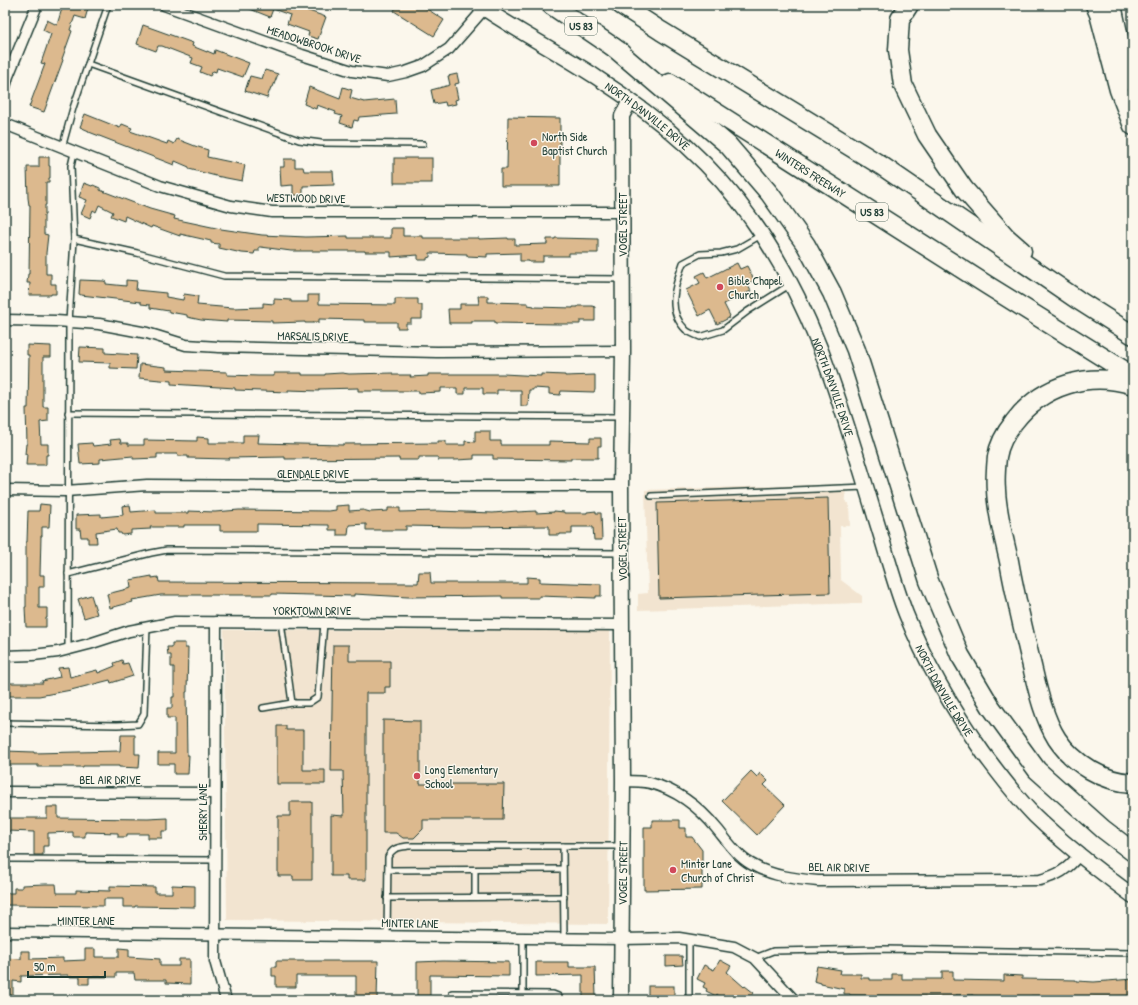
<svg xmlns="http://www.w3.org/2000/svg" width="1138" height="1005" font-family="'Patrick Hand',sans-serif">
  <rect width="100%" height="100%" fill="#fbf7ec"/>
  <filter id="ink" filterUnits="userSpaceOnUse"><feTurbulence type="fractalNoise" baseFrequency=".025" numOctaves="2"/><feDisplacementMap in="SourceGraphic" scale="8" xChannelSelector="R" yChannelSelector="G"/><feConvolveMatrix kernelMatrix="1 2 1 2 8 2 1 2 1" color-interpolation-filters="sRGB"/></filter>
  <g filter="url(#ink)">
    <!-- built -->
    <g fill="#f2e4d0">
      <path d="M845,484L846,503H849L850,526H840L841,580L862,596V603L638,610V594L648,593L645,490Z"/>
      <path d="M224,630L610,631L608,924L227,920Z"/>
    </g>
    <!-- building -->
    <g fill="#dcb98e" stroke="#1f3d34">
      <path d="M63,5H89L85,19L75,16L70,30L72,31L62,59L63,60L44,112L29,107L45,64L41,63L51,34L43,30L47,20L57,25Z"/>
      <path d="M240,5H304L303,9L326,17L318,39L308,36L309,32L287,24L290,15L273,9L270,17Z"/>
      <path d="M397,5H421L444,20L434,36L394,11Z"/>
      <path d="M143,25L193,43L192,46L207,52V51L214,54L215,50L249,63L243,77L217,68L216,72L213,71L210,76L200,72L202,67L191,63L193,58L162,46H158L156,51L137,44Z"/>
      <path d="M265,70L278,74L273,87H271L267,98L245,91L250,76L262,79Z"/>
      <path d="M457,74L459,83L455,84L458,99L455,100L456,104L446,106L445,102L434,104L431,90L450,85L448,76Z"/>
      <path d="M309,87L340,99L343,87L352,90L350,98L364,102L395,99L396,114L359,117L358,121L354,120L352,127L340,123L342,116L335,114L336,112L317,105L316,109L304,104Z"/>
      <path d="M85,114L120,128L122,124L132,128L130,131L167,144L168,141L174,144L177,139L195,146L208,150L207,157L245,165L242,181L216,176L189,169V167L175,161L174,165L89,132V131L80,127Z"/>
      <path d="M508,117L560,118V186H501V169H507Z"/>
      <path d="M39,157H49V166H50V178H49V182H46V205H45V215H44V234L48,235L46,253V274H51V284H56V294H51V295H29L30,283H27L28,274H29L30,205H29L28,198L27,167H39Z"/>
      <rect x="394" y="158" width="38" height="25"/>
      <path d="M284,159H295V167H303L304,171H333L334,185L303,186V195H293V185L281,186L280,167H284Z"/>
      <path d="M84,183L92,186L93,185L100,188V190L150,209L175,216L174,219L221,229L262,235L306,237L348,236V238H391V228H403V236H423V238H479V239L508,238V239H515V245L547,244V239H555V238L598,239V253H569V256H543V262H529V261H520V253L487,254V257L467,256V254L430,253V257L427,258V260H418V255L391,257V252H365V251H291L261,247H259V251H255L254,254L242,253L219,248V244L211,243V241L180,234V236L152,226L151,228L125,216L124,221L111,216L113,212L99,205L96,212L93,210L90,218L81,214L87,200L79,197Z"/>
      <path d="M737,263L740,269L747,266L754,280L747,284L751,291L724,304L730,316L729,317V318L717,324L710,310L699,316L686,290L700,283L696,276L704,272L707,278Z"/>
      <path d="M80,280L104,281L106,282V284L126,286V280L137,281L136,290L166,293V297L183,300L184,294L198,296L197,305L233,308L263,307V303L274,304V299L291,300V302H308V295H319V304L395,305V299H418V305H422V319H411V323H406V328H397V322H364V320L319,319V322H314V323H305V322L272,323V321L227,320V322L201,320L187,317V315L169,312V311L150,308V305L141,304V302L81,295L79,294Z"/>
      <path d="M478,296H488V302L528,303V305L534,306V307L573,308V307H578V306H592L595,307V321H580V324H559L495,323V321H472V323H449L448,309H460V304H479Z"/>
      <path d="M27,345L51,346V357H43V407H48V421L40,422L41,444H48V455H46V465H26L27,454H25L26,444H27L26,408H28L29,355H27Z"/>
      <path d="M80,347L105,348V353L137,355L136,369L110,368V363L79,362Z"/>
      <path d="M140,364L166,367V370L227,372V375L258,376H274V373H302V375H325V374L342,373L349,374L393,373V375H411L410,377L428,376V374H503L541,376V374L565,375V376L595,375V390L594,392L561,391L560,395L549,394V389L533,388V390H529L528,406H521V390H497V394H483V388H465V394H457V388H441V392L419,393V391H358V388L319,389V391L288,390V392L235,390V388L171,384V381L139,378Z"/>
      <path d="M475,431H490V441H501V445H549V441L590,442V438H601V446H598V458H571V460L493,459V455H474V459L456,460H438V457H419V460H399V458L285,459V457L229,458V459L188,458V456H178V454H157V458L133,459V456L100,459V463L80,464L78,444L92,443L93,446L111,444L110,440L120,439L121,443H128V445H144V440L197,441V437L209,438V443H243V435H259L258,443L343,445V444L438,443V441H446V445H465V441L475,442Z"/>
      <path d="M828,498L830,593L659,598L657,503Z"/>
      <path d="M40,504L50,505L49,527H42V536H41L40,575H44V587H39V608H47V618H46V627H26L25,607H26V542H27L28,511H39Z"/>
      <path d="M130,505L131,512L156,510V513H188V511L215,512L239,510L329,511L336,510V506L349,505V511L363,510L370,512L388,511V508H400V512L438,511L493,513L517,511V512L536,511V513L554,512V511L564,512V513H587V512L596,511V513H601L602,540H594L593,527H572V534H560V535H549V526L461,527L406,526V530H366V524L349,525L348,535H337V530H329V525L257,524V531H220V525H184V527H150L151,529L131,530V534L122,535L121,533H118L117,529L96,532L97,543H88V537H81L80,529H76V515L101,514V517L123,515L122,506Z"/>
      <path d="M419,572H430L431,583H527V577L540,578V582L601,584V596H596V598L539,596V598H502V596L408,597L354,594V596L272,594V595H161L132,600L133,602L110,608L107,594L131,588L130,580L152,576V578L158,577L159,582L418,583Z"/>
      <path d="M91,595L97,614L84,618L78,599Z"/>
      <path d="M172,643H185V648H188L187,692H186L187,755H189L188,774H174V764H158V753H175V718H167V708H172V697H174V667H171V655H168L167,647H172Z"/>
      <path d="M333,645H349V661H390V687H385V693H366V880H347V876H331V815L344,816L343,771H331Z"/>
      <path d="M122,660L123,664L128,663L133,676L111,683L110,680L71,690L39,696H5V683H43L42,681L60,677L58,668L68,667L70,677L97,670L98,673L115,666L114,663Z"/>
      <path d="M383,720L420,721V784H504L503,820H423V829L414,838H403L396,833H383Z"/>
      <path d="M277,726H286V730H303V770H325V784H277Z"/>
      <path d="M121,735H135V754H140L139,768L119,767V766H83V767H38V765H5V751L34,752V753L120,751Z"/>
      <path d="M751,771L757,777L760,773L768,781L764,785L785,805L757,835L722,801Z"/>
      <path d="M290,802H312V880H293V876H278V816H290Z"/>
      <path d="M47,807H58V818L148,819L168,818V831H162V838H148V834H127V837H118V833L85,832V837H73V832L48,833V846H43V855H34V832L7,831V818H47Z"/>
      <path d="M652,820H680V828H686V837H692L702,850V889L644,890V827H652Z"/>
      <path d="M45,884H56L57,893H76V890L110,891V886L155,887V893H172V885L195,886V907L135,906V907H123V899H104V906L5,905V893H14V888H22V885Z"/>
      <path d="M119,948L129,949V957L160,959V966H179V959H190V984L166,983V980H135L134,973H116V977H89V984H80V977H68V975L21,976V982L13,981V996H5V958L21,959V951H30V959L63,958V961L85,960V949H95V957H119Z"/>
      <path d="M666,956H682L683,965L666,966Z"/>
      <path d="M720,960L731,966L727,972L744,987L745,986L754,993L748,1000H724L717,994L716,996L706,991L707,989L703,987L705,983L697,979L704,965L714,970Z"/>
      <path d="M276,961H378L377,999H356V976H296V987H276V976H272V967H276Z"/>
      <path d="M443,961L509,962V976L430,975V996H417V962Z"/>
      <path d="M536,962H569V967H595L596,997L583,998V975L536,976Z"/>
      <path d="M817,966L841,970L840,974H861V978H870V980H892V974H902V979H942V971H953V980L1004,981V975L1022,976V979L1076,980V981L1094,982L1133,979V996L1093,997V998H1080V997L1069,996H1031V1000H1021V997H983L973,996V995H956V997L850,995V994H844V989L821,984V983L814,981Z"/>
      <rect x="648" y="986" width="26" height="14"/>
    </g>
    <g fill="none" stroke-linecap="round" stroke-linejoin="round">
      <!-- lane casing -->
      <g stroke="#1f3d34" stroke-width="8">
        <g id="lane">
          <path d="M88,64L299,140L321,143L423,144"/>
          <path d="M62,148L73,108L108,5"/>
          <path d="M761,235L737,249L721,253L700,254L683,263C675,285 666,311 686,330C689,333 696,335 700,337L723,330L748,311L791,284"/>
          <path d="M74,239L137,253L224,276L622,279"/>
          <path d="M68,413L621,417"/>
          <path d="M651,496L865,487"/>
          <path d="M68,574L151,553L167,550L621,553"/>
          <path d="M281,622L292,703H309L318,697L324,623"/>
          <path d="M68,649L69,322L74,239L71,166L74,153"/>
          <path d="M263,708L292,703"/>
          <path d="M5,723L117,725L138,724L144,714L147,627"/>
          <path d="M563,846L564,938"/>
          <path d="M5,859L215,860"/>
          <path d="M388,870L563,869"/>
          <path d="M475,897V870"/>
          <path d="M387,898L564,897"/>
          <path d="M387,936L388,857C393,847 398,848 408,846H621"/>
          <path d="M523,938V994"/>
          <path d="M689,939V1000"/>
          <path d="M755,958L773,951L884,949L1133,953"/>
          <path d="M452,993L553,994L558,996L561,1000"/>
        </g>
      </g>
      <!-- street casing -->
      <g stroke="#1f3d34" stroke-width="13">
        <g id="street">
          <path d="M164,5L302,55L352,71L388,76L406,72L423,66L449,49L484,9"/>
          <path d="M5,87L8,76L37,5"/>
          <path d="M5,124L160,186L231,206L272,212H622"/>
          <path d="M5,320L56,321L99,324L147,333L186,345L219,347L437,352L623,351"/>
          <path d="M5,490L66,491L147,485L293,486H621"/>
          <path d="M216,622L215,961L226,1000"/>
          <path d="M5,656L33,655L58,652L89,644L129,631L175,622L623,625"/>
          <path d="M623,781C632,781 642,781 650,783C677,790 700,808 717,829C727,841 737,856 751,864C771,876 795,879 818,881L1040,880C1058,875 1067,870 1079,855"/>
          <path d="M5,792L215,793"/>
          <path d="M5,932L621,939L679,938L734,947L755,958L794,1000"/>
        </g>
      </g>
      <!-- secondary casing -->
      <g stroke="#1f3d34" stroke-width="17">
        <g id="secondary">
          <path id="s1" d="M479,5C517,31 558,52 596,77C655,115 712,162 752,220C818,311 845,420 878,526C887,555 895,586 906,614C926,664 953,710 984,754C1000,775 1016,797 1035,816C1066,846 1099,871 1133,896"/>
          <path id="s2" d="M621,1000L623,781L621,486L623,351L622,116L630,101"/>
        </g>
      </g>
      <!-- highway casing -->
      <g stroke="#1f3d34" stroke-width="21">
        <g id="highway">
          <path d="M551,5L622,53"/>
          <path d="M621,5L661,31L882,166L1078,300L1133,335"/>
          <path d="M909,5L900,19L898,50L903,85L927,135L964,189L1006,237L1022,251"/>
          <path d="M1095,5L1099,14L1119,90L1133,126"/>
          <path d="M1112,5L1128,80"/>
          <path d="M612,46L728,145L770,194L806,245L832,293L856,350L929,581L960,655L991,707L1037,770L1103,829L1133,852"/>
          <path id="s3" d="M670,83L987,285L1133,376"/>
          <path d="M1133,385C1089,371 1042,385 1014,422C1006,432 999,444 997,457C996,467 995,480 996,490C997,514 1004,538 1009,561C1015,595 1023,628 1031,662C1037,687 1043,717 1057,739C1073,763 1103,782 1133,783"/>
        </g>
      </g>
      <!-- lane -->
      <use href="#lane" stroke="#fbf7ec" stroke-width="5"/>
      <!-- street -->
      <use href="#street" stroke="#fbf7ec" stroke-width="10"/>
      <!-- secondary -->
      <use href="#secondary" stroke="#fbf7ec" stroke-width="14"/>
      <!-- highway -->
      <use href="#highway" stroke="#fbf7ec" stroke-width="18"/>
    </g>
  </g>
  <!-- markers -->
  <g fill="#d1495b" stroke="#fbf7ec" stroke-width="1.5">
    <circle cx="534" cy="143" r="4"/>
    <circle cx="720" cy="287" r="4"/>
    <circle cx="417" cy="776" r="4"/>
    <circle cx="673" cy="870" r="4"/>
  </g>
  <g text-anchor="middle" dominant-baseline="central" stroke-width="3" stroke-linejoin="round" paint-order="stroke">
    <!-- shield labels -->
    <g fill="#fbf7ec" stroke="#61756b" stroke-width="1">
      <rect x="565" y="17" width="32" height="18" rx="3"/>
      <rect x="856" y="203" width="32" height="18" rx="3"/>
    </g>
    <g font-size="11" font-weight="bold" fill="#1f3d34">
      <text x="581" y="26">US 83</text>
      <text x="872" y="212">US 83</text>
    </g>
    <!-- street labels -->
    <g font-size="12" fill="#1f3d34" stroke="#fbf7ec">
      <text transform="translate(314 44) rotate(18)">MEADOWBROOK DRIVE</text>
      <text stroke="none"><textPath href="#s1" startOffset="202">NORTH DANVILLE DRIVE</textPath></text>
      <text stroke="none"><textPath href="#s3" startOffset="167">WINTERS FREEWAY</textPath></text>
      <text transform="translate(306 198) rotate(1)">WESTWOOD DRIVE</text>
      <text transform="translate(622 225) rotate(-90)">VOGEL STREET</text>
      <text transform="translate(313 336) rotate(1)">MARSALIS DRIVE</text>
      <text stroke="none"><textPath href="#s1" startOffset="537">NORTH DANVILLE DRIVE</textPath></text>
      <text x="313" y="473">GLENDALE DRIVE</text>
      <text transform="translate(622 549) rotate(-91)">VOGEL STREET</text>
      <text x="312" y="610">YORKTOWN DRIVE</text>
      <text stroke="none"><textPath href="#s1" startOffset="861">NORTH DANVILLE DRIVE</textPath></text>
      <text x="110" y="779">BEL AIR DRIVE</text>
      <text transform="translate(202 812) rotate(-90)">SHERRY LANE</text>
      <text transform="translate(839 867) rotate(1)">BEL AIR DRIVE</text>
      <text stroke="none"><textPath href="#s2" startOffset="127">VOGEL STREET</textPath></text>
      <text x="86" y="920">MINTER LANE</text>
      <text transform="translate(410 923) rotate(1)">MINTER LANE</text>
    </g>
    <!-- poi labels -->
    <g font-size="12" fill="#1f3d34" stroke="#fbf7ec" text-anchor="start">
      <text x="542" y="136">North Side<tspan x="542" dy="14">Baptist Church</tspan></text>
      <text x="728" y="280">Bible Chapel<tspan x="728" dy="14">Church</tspan></text>
      <text x="425" y="769">Long Elementary<tspan x="425" dy="14">School</tspan></text>
      <text x="681" y="863">Minter Lane<tspan x="681" dy="14">Church of Christ</tspan></text>
    </g>
  </g>
  <!-- margin -->
  <rect width="1138" height="1005" fill="none" stroke="#fbf7ec" stroke-width="20"/>
  <rect x="10" y="10" width="1118" height="985" fill="none" stroke="#1f3d34" stroke-width="1.5" filter="url(#ink)"/>
  <!-- scale -->
  <path d="M28 971v6h77v-6" fill="none" stroke="#1f3d34" stroke-width="2"/>
  <text x="34" y="971" font-size="12" fill="#1f3d34" stroke="#fbf7ec" stroke-width="3" paint-order="stroke">50 m</text>
</svg>
